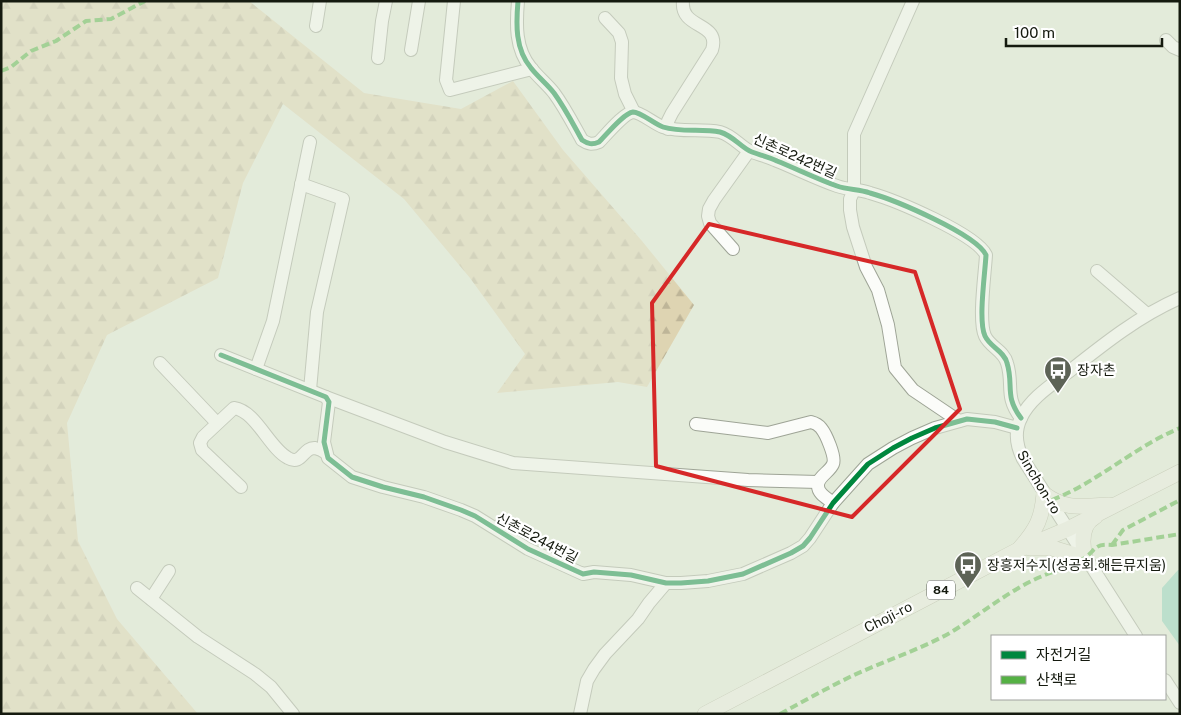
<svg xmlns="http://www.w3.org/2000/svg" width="1181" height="715" font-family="'Public Sans','Noto Sans KR',sans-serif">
  <defs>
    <pattern id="forest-firs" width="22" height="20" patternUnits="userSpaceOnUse" patternTransform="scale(1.25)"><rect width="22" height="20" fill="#ded4b2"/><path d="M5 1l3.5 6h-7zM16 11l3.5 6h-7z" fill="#beb598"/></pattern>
  </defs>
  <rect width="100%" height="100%" fill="#e3ebda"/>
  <!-- forest -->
  <path fill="url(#forest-firs)" d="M1,1H249L364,93L461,109L513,81L563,150L642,241L694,305L647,387L618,382L497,393L525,354L470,278L404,199L283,104L243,183L218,278L107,335L67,423L78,541L117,619L198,714H1Z"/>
  <!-- water -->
  <path fill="#8cd0ba" d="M1178,570H1180V646L1162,621V588Z"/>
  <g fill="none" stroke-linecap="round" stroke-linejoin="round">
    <!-- minor casing -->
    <g stroke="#9ea496" stroke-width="14">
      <g id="minor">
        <path d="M454,1L446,80L450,90L532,69"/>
        <path d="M518,1C516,24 515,49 531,68C538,77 547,84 554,93C565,108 573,124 582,140C588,144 592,145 599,142C606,135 624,113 633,112C641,112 654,124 663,127C682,133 702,128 720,132C734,136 741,148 752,152C760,155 769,157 777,161C797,169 817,179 837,186C848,190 859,189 870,193C895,200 976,234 986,255C985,274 978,321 985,336C990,347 1004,351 1007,363C1014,385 1004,396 1021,418"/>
        <path d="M913,1L854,134V190L850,199V210L853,227L866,267L878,290L888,325L895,368L913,390L959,421"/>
        <path d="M605,18L619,33L622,42L621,78L625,94L634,112"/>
        <path d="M316,26L320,1"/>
        <path d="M1166,40L1173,47L1180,50"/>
        <path d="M411,50L419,1"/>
        <path d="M378,58L382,21L386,1"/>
        <path d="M668,129V121L672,113L712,50C721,21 680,30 683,1"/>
        <path d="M301,184L343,199L317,312L310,390"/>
        <path d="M733,249L710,223L708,216L709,209L714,200L749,151"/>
        <path d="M1097,271L1147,314"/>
        <path d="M221,355L326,397L329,402L324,442L328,458L352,477L383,487L424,497L461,510L475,516L528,549L583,574L594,572L631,575L666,583H681L708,581L743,574L791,553L803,546L810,538L833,503L868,464L893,448L912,438L935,428L967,419L995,422L1017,428"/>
        <path d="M160,363L217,423"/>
        <path d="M256,369L273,321L310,142"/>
        <path d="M326,397L445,442L513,463L748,480L818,482"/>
        <path d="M696,424L768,433L811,422C815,423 818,424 821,428C826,434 836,457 833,464C830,472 817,477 818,486C818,494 827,498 833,503"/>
        <path d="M241,487L202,450L200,443L203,437L234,408C256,411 269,448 288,458C302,466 303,447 315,448C319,449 323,451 326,453"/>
        <path d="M137,588L198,637L255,674L271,687L293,714"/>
        <path d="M151,599L169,571"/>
        <path d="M1136,636L1023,459C1016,445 1014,432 1021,418C1030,398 1053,384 1071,370C1105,343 1139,316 1180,298"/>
        <path d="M1165,680L1180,703"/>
        <path d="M580,714L587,681L594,669L605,654L638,619L649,603L666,583"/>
      </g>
    </g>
    <!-- major casing -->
    <g stroke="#acaf99" stroke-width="16">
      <g id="major">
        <path d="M1044,494C1067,511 1082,506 1109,505"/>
        <path d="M1020,548C1037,529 1042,518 1044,494"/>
        <path d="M1030,548H1052L1085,558"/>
        <path d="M1085,558C1082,544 1080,525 1095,517"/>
        <path d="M705,714L1018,550L1068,529L1180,472"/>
      </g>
    </g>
    <!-- minor -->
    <use href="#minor" stroke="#fbfcf9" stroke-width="12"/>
    <!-- major -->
    <use href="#major" stroke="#eceee2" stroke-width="15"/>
    <!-- quiet -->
    <g stroke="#55b144" stroke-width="4" stroke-dasharray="8 4" stroke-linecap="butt">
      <path d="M1,71L11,67L31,51L56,41L86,21L111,19L145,1"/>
      <path d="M1052,500C1098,482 1134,447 1180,428"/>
      <path d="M1112,545L1123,530L1180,500"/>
      <path d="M780,714C804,701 829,687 854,675C885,661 918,650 948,634C984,613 1015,584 1056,571C1065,568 1075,564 1083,559C1096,551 1093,543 1112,545L1180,534"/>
    </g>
    <!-- cycleway casing -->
    <g stroke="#fff" stroke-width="8">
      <g id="cycleway">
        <path d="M518,1C516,24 515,49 531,68C538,77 547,84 554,93C565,108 573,124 582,140C588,144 592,145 599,142C606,135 624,113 633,112C641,112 654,124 663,127C682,133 702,128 720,132C734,136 741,148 752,152C760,155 769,157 777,161C797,169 817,179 837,186C848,190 859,189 870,193C895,200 976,234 986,255C985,274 978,321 985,336C990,347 1004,351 1007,363C1014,385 1004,396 1021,418"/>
        <path d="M221,355L326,397L329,402L324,442L328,458L352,477L383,487L424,497L461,510L475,516L528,549L583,574L594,572L631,575L666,583H681L708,581L743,574L791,553L803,546L810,538L833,503L868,464L893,448L912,438L935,428L967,419L995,422L1017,428"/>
      </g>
    </g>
    <!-- cycleway -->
    <use href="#cycleway" stroke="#00873e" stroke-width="5"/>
  </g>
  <!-- marked area -->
  <path d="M0 0H1181V715H0ZM709,224L915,272L960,409L852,517L656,466L652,303Z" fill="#e3ebda" fill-opacity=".55" fill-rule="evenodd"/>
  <path fill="none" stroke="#d62828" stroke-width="4" stroke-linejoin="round" d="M709,224L915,272L960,409L852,517L656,466L652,303Z"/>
  <!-- icons -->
  <defs>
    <g id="bus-pin" transform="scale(1.4375)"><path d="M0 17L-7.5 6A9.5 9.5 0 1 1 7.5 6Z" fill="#5d6356" stroke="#fff"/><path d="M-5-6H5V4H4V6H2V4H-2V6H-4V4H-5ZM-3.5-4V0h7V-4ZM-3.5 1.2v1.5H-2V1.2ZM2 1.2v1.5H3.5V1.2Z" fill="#fff"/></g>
  </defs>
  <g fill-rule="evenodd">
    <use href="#bus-pin" x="1058" y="370"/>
    <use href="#bus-pin" x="968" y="565"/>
  </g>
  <g text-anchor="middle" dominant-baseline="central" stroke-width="4.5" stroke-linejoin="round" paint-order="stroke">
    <!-- shield labels -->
    <rect fill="#fff" stroke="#5b5f57" stroke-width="1" x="927" y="580.5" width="28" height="19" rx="4"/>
    <g font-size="12" font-weight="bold" fill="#151a0f">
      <text x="941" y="590">84</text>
    </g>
    <!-- street labels -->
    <g font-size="14" fill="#151a0f" stroke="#fff">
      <text transform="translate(795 156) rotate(24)">신촌로242번길</text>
      <text transform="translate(1039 482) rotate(59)">Sinchon-ro</text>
      <text transform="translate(537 538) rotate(28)">신촌로244번길</text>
      <text transform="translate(888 617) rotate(-27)">Choji-ro</text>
    </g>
    <!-- poi labels -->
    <g font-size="14" fill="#151a0f" stroke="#fff" text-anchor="start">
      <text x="1077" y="370">장자촌</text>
      <text x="987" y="565">장흥저수지(성공회.해든뮤지움)</text>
    </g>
  </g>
  <!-- border -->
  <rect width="1181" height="715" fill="none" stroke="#151a0f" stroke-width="5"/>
  <!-- legend -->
  <rect x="991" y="635" width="175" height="65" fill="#ffffff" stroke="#a1a39f"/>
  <rect x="1001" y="651" width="25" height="8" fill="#00873e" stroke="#a1a39f"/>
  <text x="1036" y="660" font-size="15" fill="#151a0f">자전거길</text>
  <rect x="1001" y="676" width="25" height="8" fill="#55b144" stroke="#a1a39f"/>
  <text x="1036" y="685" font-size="15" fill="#151a0f">산책로</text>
  <!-- scale -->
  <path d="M1006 38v8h156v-8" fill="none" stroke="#151a0f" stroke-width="2.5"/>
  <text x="1014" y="38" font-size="15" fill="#151a0f" stroke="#ffffff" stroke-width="4" paint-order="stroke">100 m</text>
</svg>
